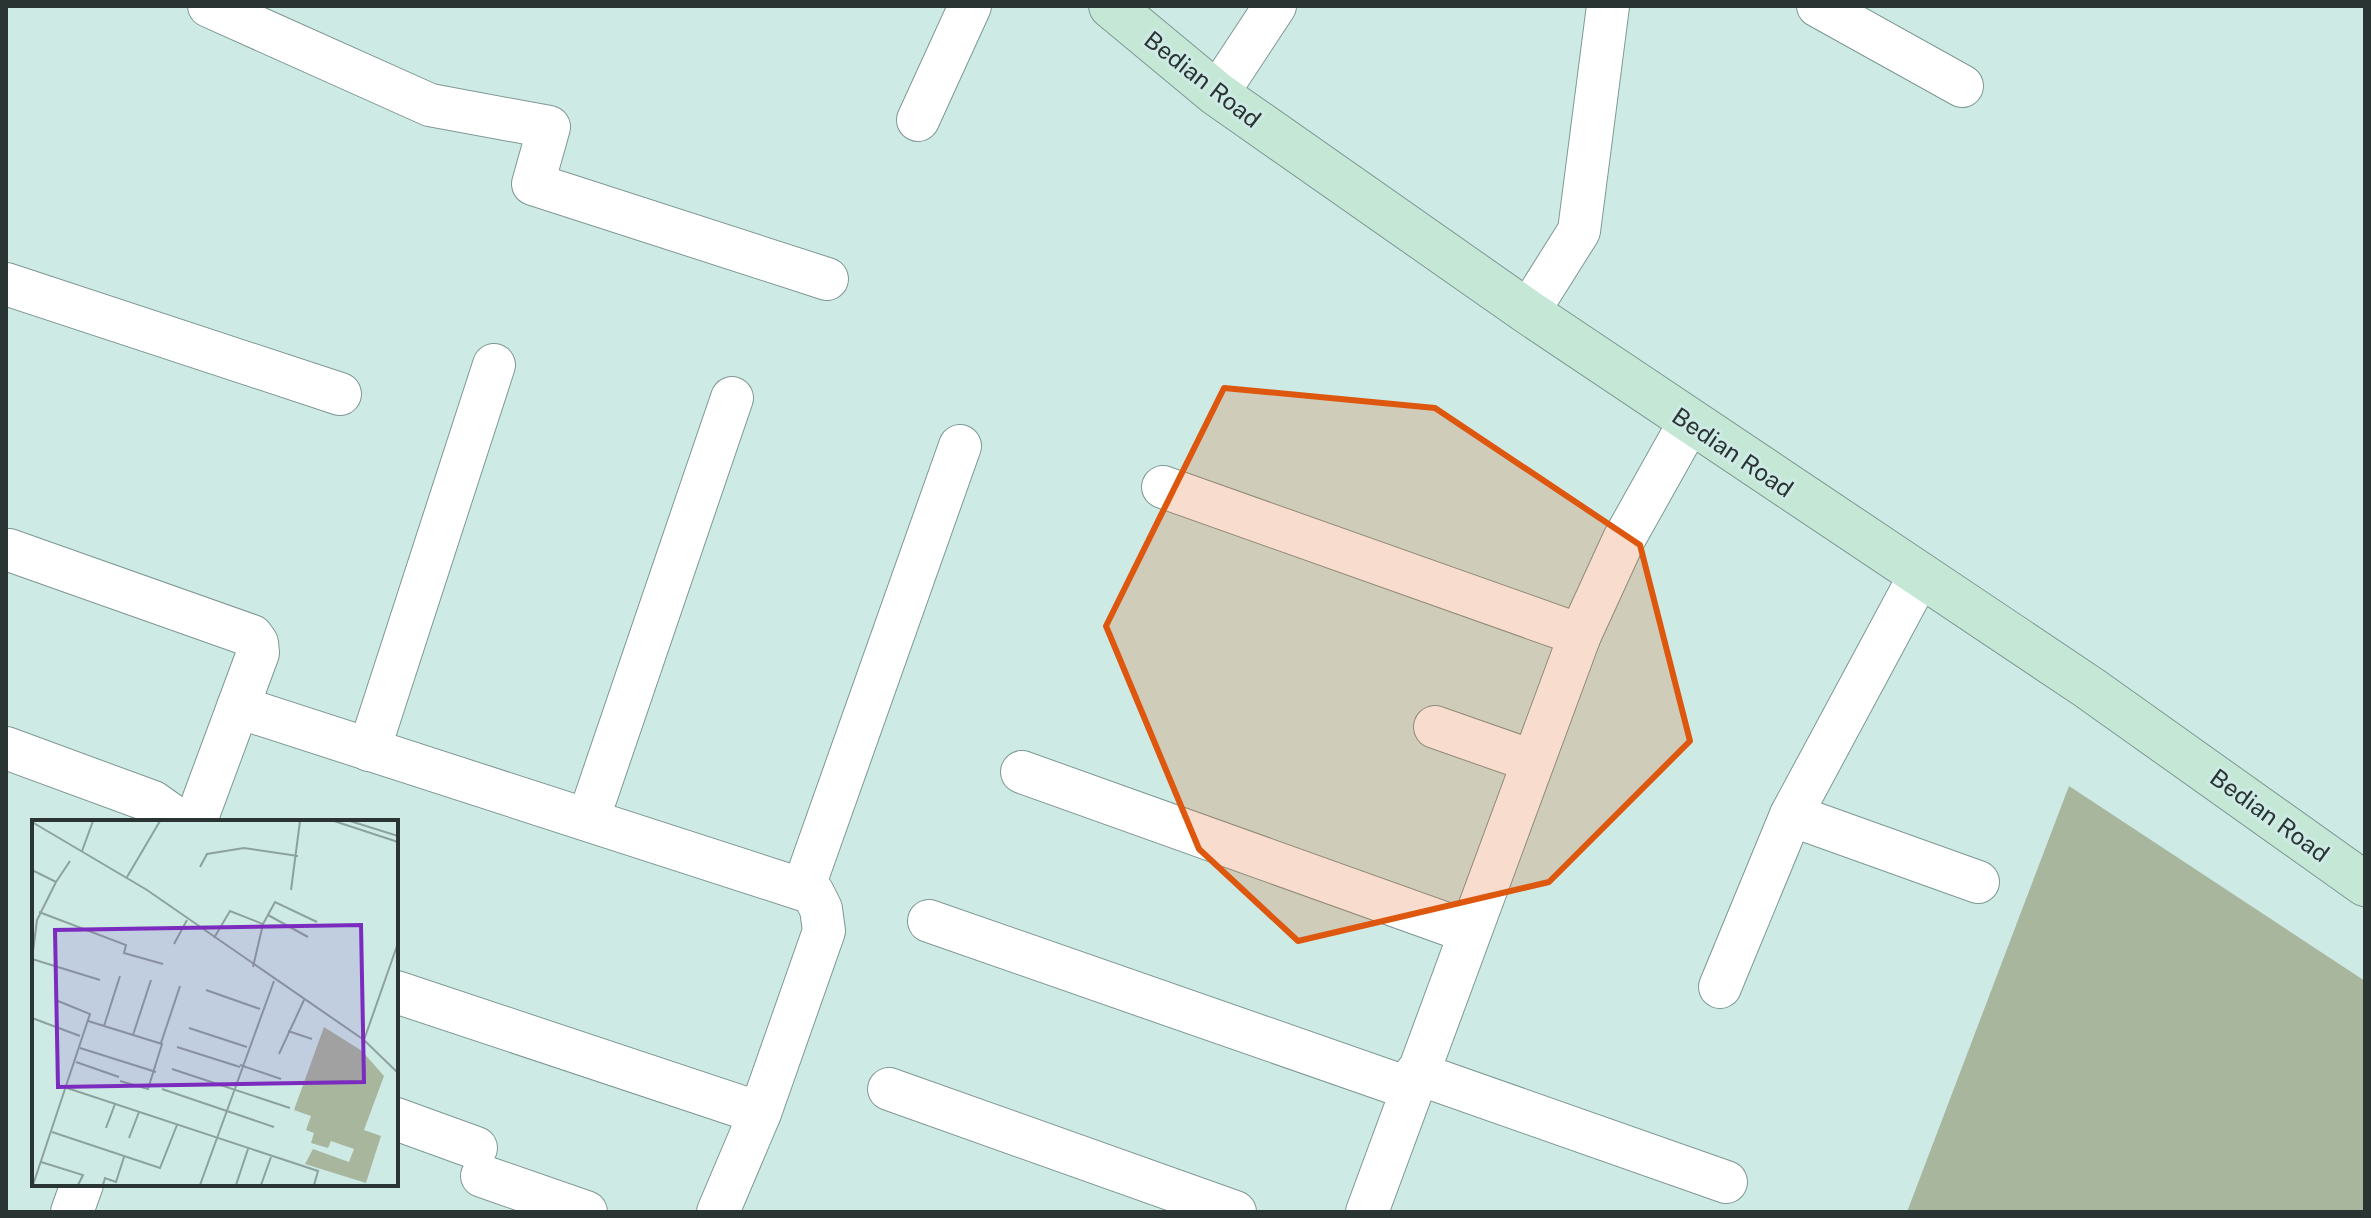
<svg xmlns="http://www.w3.org/2000/svg" width="2371" height="1218" font-family="'Public Sans',sans-serif">
  <rect width="100%" height="100%" fill="#ceeae5"/>
  <!-- green -->
  <path fill="#a8b69e" d="M2069,786L2365,981V1212H1907Z"/>
  <g fill="none" stroke-linecap="round" stroke-linejoin="round">
    <!-- street casing -->
    <g stroke="#7e9893" stroke-width="44">
      <g id="street">
        <path d="M209,6L430,105L549,127L533,184L827,279"/>
        <path d="M1818,6L1962,86"/>
        <path d="M1217,94L1275,6"/>
        <path d="M918,120L970,6"/>
        <path d="M6,284L340,394"/>
        <path d="M1528,312L1579,231L1608,6"/>
        <path d="M1163,487L1580,635"/>
        <path d="M238,707L813,893L821,909L824,931L760,1113L718,1212"/>
        <path d="M1435,727L1532,761"/>
        <path d="M6,748L153,802L181,822L198,815L258,653L257,643L252,636L9,550"/>
        <path d="M369,750L494,365"/>
        <path d="M1022,772L1469,932"/>
        <path d="M1791,815L1978,882"/>
        <path d="M588,820L732,398"/>
        <path d="M803,889L960,446"/>
        <path d="M929,921L1411,1089"/>
        <path d="M1720,987L1791,815L1920,575"/>
        <path d="M396,992L760,1113"/>
        <path d="M1416,1073L1726,1182"/>
        <path d="M889,1089L1235,1212"/>
        <path d="M396,1119L476,1148"/>
        <path d="M482,1176L586,1212"/>
        <path d="M72,1212L82,1184"/>
        <path d="M1367,1212L1580,635L1624,539L1689,423"/>
      </g>
    </g>
    <!-- secondary casing -->
    <g stroke="#7e9893" stroke-width="46">
      <path id="secondary" d="M1111,6L1217,94L1528,312L2088,687L2365,884"/>
    </g>
    <!-- street -->
    <use href="#street" stroke="#fff" stroke-width="42"/>
    <!-- secondary -->
    <use href="#secondary" stroke="#c5e8d6" stroke-width="44"/>
  </g>
  <!-- marked area -->
  <path fill="#de570e" fill-opacity="0.2" stroke="#de570e" stroke-width="6" stroke-linejoin="round" d="M1224,388L1435,408L1640,545L1690,741L1549,882L1298,941L1199,849L1106,626Z"/>
  <g text-anchor="middle" dominant-baseline="central" stroke-width="6" stroke-linejoin="round" paint-order="stroke">
    <!-- street labels -->
    <g font-size="24" fill="#2a3533" stroke="#ceeae5">
      <text transform="translate(1203 79) rotate(38)">Bedian Road</text>
      <text transform="translate(1733 452) rotate(34)">Bedian Road</text>
      <text transform="translate(2270 815) rotate(36)">Bedian Road</text>
    </g>
  </g>
  <!-- overview -->
  <g transform="translate(32 820)">
    <rect width="366" height="366" fill="#ceeae5"/>
    <path d="M292,207L330,231L352,256L332,310L349,316L334,363L273,344L281,329L317,342L322,329L299,321L296,328L279,323L282,313L274,310L279,296L262,290Z" fill="#a8b69e"/>
    <path fill="none" stroke="#8ca29e" stroke-width="2" d="M302,1L366,22M318,1L366,16M0,2L115,70L332,220L366,253M50,31L61,1M168,47L175,34L212,28L266,36M0,50L24,62L38,41M95,57L128,1M259,70L268,1M7,92L94,125L92,133L131,144M236,95L276,117M231,104L243,82L285,102M182,118L198,91L231,104L221,147M142,124L155,100M0,139L5,100L24,62M0,139L68,160M174,170L228,189M0,198L48,216M56,201L130,224L116,269L88,261M72,206L88,156M157,208L215,227M256,211L280,219M101,215L119,160M332,220L366,123M129,223L148,166M145,227L208,247M48,228L124,252M247,234L272,180M44,242L87,257M208,245L249,259M140,249L258,288M35,268L286,351L282,365M130,269L242,307M74,308L83,284M20,312L128,348L145,305M97,318L107,292M9,342L51,355L46,365M1,365L58,194L26,181M71,365L73,358L84,362L92,337M168,365L242,161M204,365L216,329M229,365L239,337"/>
    <path fill="#7b2cbf" fill-opacity="0.15" stroke="#7b2cbf" stroke-width="4" d="M329,105L332,262L26,267L23,110Z"/>
    <rect width="366" height="366" fill="none" stroke="#2a3533" stroke-width="4"/>
  </g>
  <!-- border -->
  <rect width="2371" height="1218" fill="none" stroke="#2a3533" stroke-width="16"/>
</svg>
